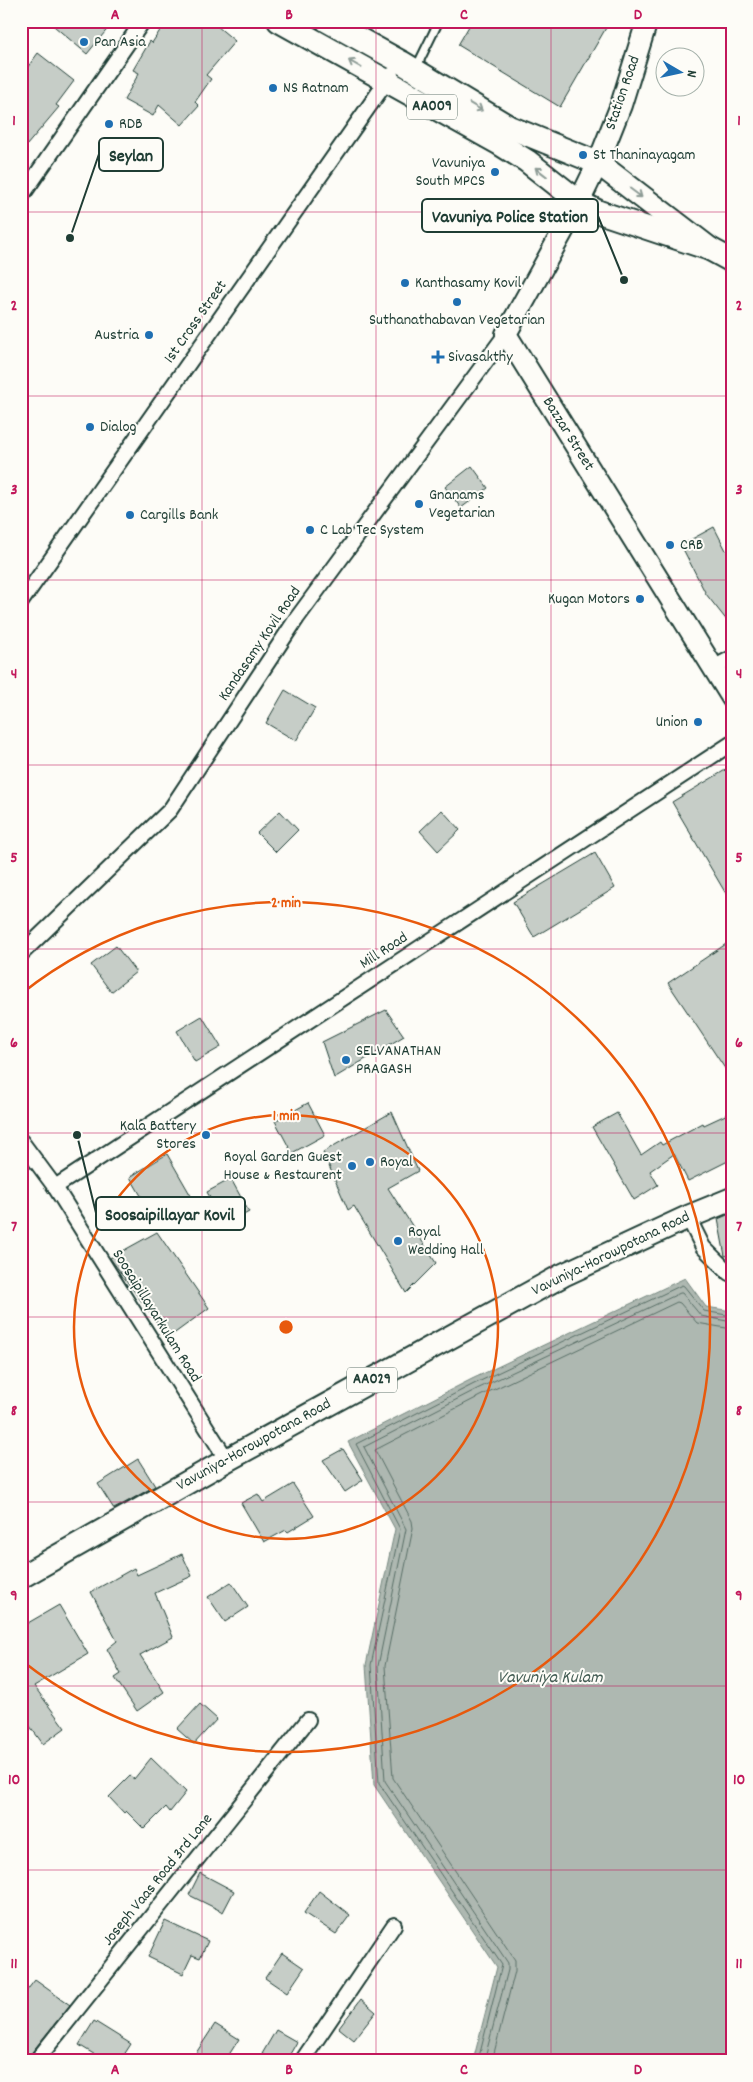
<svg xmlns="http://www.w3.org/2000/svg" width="753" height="2082" font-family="Dekko,sans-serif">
  <rect width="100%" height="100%" fill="#fdfcf7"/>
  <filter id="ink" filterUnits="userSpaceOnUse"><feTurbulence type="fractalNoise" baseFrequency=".02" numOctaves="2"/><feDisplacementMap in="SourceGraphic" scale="10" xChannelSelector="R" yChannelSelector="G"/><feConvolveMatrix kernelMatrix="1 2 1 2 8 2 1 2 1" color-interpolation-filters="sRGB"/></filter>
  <g filter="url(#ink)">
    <!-- water -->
    <path fill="#aeb8b1" stroke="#75877f" d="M685,1278L706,1307L732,1311V2061H473L497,1967L374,1785L366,1665L395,1529L348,1442L472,1379Z"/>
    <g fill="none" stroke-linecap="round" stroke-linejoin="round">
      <!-- shore -->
      <g stroke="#586e66" stroke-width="1">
        <path d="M478,2061L502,1965L379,1783L371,1665L400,1529L356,1444L474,1384L682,1285L684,1286L704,1311L732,1316"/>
        <path d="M484,2061L508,1970V1963L385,1781L378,1666L406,1529L364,1447L477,1389L680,1293H682L701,1316L732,1322"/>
        <path d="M492,2061L515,1971V1960L393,1778L385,1666L413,1528L412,1521L375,1450L480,1396L677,1302L680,1303L697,1323L732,1329"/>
      </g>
    </g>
    <!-- building -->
    <g fill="#c6cdc7" stroke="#1f3d34">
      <path d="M48,21H114L87,54Z"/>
      <path d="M166,21H211L235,41L206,75L211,79L195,102L199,106L182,125L159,105L153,116L124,100L139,73L133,70L150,41L152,43Z"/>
      <path d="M472,21H610L560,107L458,45Z"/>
      <path d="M38,53L74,81L56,105L59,107L21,152V76Z"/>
      <path d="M472,466L488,488L461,508L445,487Z"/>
      <path d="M714,527L732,562V627L706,594L681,545Z"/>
      <path d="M285,690L315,708L296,741L266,723Z"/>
      <path d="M732,766V904L672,802Z"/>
      <path d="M442,810L460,830L438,851L420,831Z"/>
      <path d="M280,811L298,830L276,852L257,833Z"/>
      <path d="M595,853L615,888L534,937L513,902Z"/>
      <path d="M732,940V1079L668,983Z"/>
      <path d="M116,946L136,972L111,992L91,965Z"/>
      <path d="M386,1010L404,1036L334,1078L322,1042Z"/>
      <path d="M202,1016L221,1047L195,1062L177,1031Z"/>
      <path d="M308,1103L325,1135L292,1153L275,1121Z"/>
      <path d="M392,1112L418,1171L388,1188L436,1263L406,1293L354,1206L348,1210L323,1152Z"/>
      <path d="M732,1112V1159L688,1181L674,1154L650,1171L658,1185L634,1200L592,1127L617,1113L641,1155L660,1142L662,1145L703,1123L704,1125Z"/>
      <path d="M167,1154L194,1201L157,1223L130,1177Z"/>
      <path d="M231,1179L249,1212L225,1225L207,1192Z"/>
      <path d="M732,1213V1255L725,1256L718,1219Z"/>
      <path d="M157,1232L209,1308L168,1338L110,1258Z"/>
      <path d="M343,1449L363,1480L345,1492L323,1460Z"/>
      <path d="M138,1459L155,1486L114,1509L98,1484Z"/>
      <path d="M293,1484L314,1516L288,1532L286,1530L264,1542L241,1503L258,1494L263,1502Z"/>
      <path d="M182,1554L192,1576L155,1593L173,1637L140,1655L164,1692L137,1711L115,1678L121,1674L107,1649L117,1641L91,1592L134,1568L137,1575Z"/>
      <path d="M231,1582L248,1607L225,1622L208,1597Z"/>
      <path d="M59,1605L88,1654L34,1686L65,1728L43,1744L21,1714V1627Z"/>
      <path d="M200,1704L217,1719L194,1744L177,1729Z"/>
      <path d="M151,1758L186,1792L170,1812L166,1807L144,1829L126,1811L124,1813L109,1797L130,1776L134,1779Z"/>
      <path d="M200,1873L234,1891L223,1912L189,1895Z"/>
      <path d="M319,1891L350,1915L336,1934L304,1913Z"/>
      <path d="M165,1921L208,1941L200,1958L192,1955L183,1974L148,1957Z"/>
      <path d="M282,1953L304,1968L287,1993L265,1978Z"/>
      <path d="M35,1980L70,2005L29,2056L21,2050V1998Z"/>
      <path d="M361,1999L376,2012L354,2040L339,2028Z"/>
      <path d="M94,2021L131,2044L120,2061H105L79,2045Z"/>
      <path d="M215,2024L239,2039L225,2061H208L196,2053Z"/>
      <path d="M276,2030L297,2042L286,2061H274L262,2054Z"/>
    </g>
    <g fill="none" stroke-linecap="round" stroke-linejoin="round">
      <!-- service casing -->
      <g stroke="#1f3d34" stroke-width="11">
        <path id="service" d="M416,68L439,21"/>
      </g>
      <!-- minor casing -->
      <g stroke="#1f3d34" stroke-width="18">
        <g id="minor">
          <path d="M21,197L143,21"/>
          <path d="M21,602L391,75"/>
          <path d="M713,668L732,658"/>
          <path d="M21,954L170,810L297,618L506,334"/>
          <path d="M21,1141L55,1187L227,1460"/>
          <path d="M55,1187L732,743"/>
          <path d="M688,1217L703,1247L729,1273L732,1274"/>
          <path d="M36,2061L308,1720"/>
          <path d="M302,2061L394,1925"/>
        </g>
      </g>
      <!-- secondary casing -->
      <g stroke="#1f3d34" stroke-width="24">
        <path id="secondary" d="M647,21L621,105L598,163L579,202L506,334L732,698"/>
      </g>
      <!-- trunk casing -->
      <g stroke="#1f3d34" stroke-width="26">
        <g id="trunk">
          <path d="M279,21L500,144L527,161L579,202L599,212L710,249"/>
          <path d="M327,21L401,62L509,127L598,163L710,249L732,261"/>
          <path d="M21,1577L227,1460L563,1275L688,1217L732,1199"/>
        </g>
      </g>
      <!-- service -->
      <use href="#service" stroke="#fdfcf7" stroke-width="7"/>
      <!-- minor -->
      <use href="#minor" stroke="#fdfcf7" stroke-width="14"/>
      <!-- secondary -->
      <use href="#secondary" stroke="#fdfcf7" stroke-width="20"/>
      <!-- trunk -->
      <use href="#trunk" stroke="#fdfcf7" stroke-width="22"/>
    </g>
    <!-- one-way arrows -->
    <defs><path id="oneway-shaft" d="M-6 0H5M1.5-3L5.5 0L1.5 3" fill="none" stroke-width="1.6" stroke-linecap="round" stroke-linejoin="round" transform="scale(1.25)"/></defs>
    <g stroke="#8e9c96">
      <use href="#oneway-shaft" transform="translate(355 64) rotate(-150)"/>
      <use href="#oneway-shaft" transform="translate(476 107) rotate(31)"/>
      <use href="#oneway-shaft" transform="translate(541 172) rotate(-142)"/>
      <use href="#oneway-shaft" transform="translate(636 193) rotate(37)"/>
    </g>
  </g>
  <!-- grid -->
  <path fill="none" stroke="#c2185b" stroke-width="1" stroke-opacity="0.55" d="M202,21V2061M376,21V2061M551,21V2061M21,212H732M21,396H732M21,580H732M21,765H732M21,949H732M21,1133H732M21,1317H732M21,1502H732M21,1686H732M21,1870H732"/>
  <!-- distance rings -->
  <g fill="none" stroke="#e8590c" stroke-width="2.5">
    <circle cx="286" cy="1327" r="212"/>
    <path d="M21 994A425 425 0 1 1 21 1660"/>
  </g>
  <!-- markers -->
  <g fill="#1f6fb2" stroke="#fdfcf7" stroke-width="2">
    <circle cx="84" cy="42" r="5"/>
    <circle cx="273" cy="88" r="5"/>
    <circle cx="109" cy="124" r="5"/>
    <circle cx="583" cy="155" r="5"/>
    <circle cx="495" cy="172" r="5"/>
    <circle cx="405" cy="283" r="5"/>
    <circle cx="457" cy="302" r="5"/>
    <circle cx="149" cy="335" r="5"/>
    <path d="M435.5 349.5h5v5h5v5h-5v5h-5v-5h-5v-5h5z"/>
    <circle cx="90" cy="427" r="5"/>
    <circle cx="419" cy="504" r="5"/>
    <circle cx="130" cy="515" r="5"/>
    <circle cx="310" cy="530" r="5"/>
    <circle cx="670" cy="545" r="5"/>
    <circle cx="640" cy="599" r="5"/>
    <circle cx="698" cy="722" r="5"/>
    <circle cx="346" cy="1060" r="5"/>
    <circle cx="206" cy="1135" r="5"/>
    <circle cx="370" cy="1162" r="5"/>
    <circle cx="352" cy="1166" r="5"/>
    <circle cx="398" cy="1241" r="5"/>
  </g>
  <g text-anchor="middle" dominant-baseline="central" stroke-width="4" stroke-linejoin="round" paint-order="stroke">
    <!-- shield labels -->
    <g fill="#fdfcf7" stroke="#62766e" stroke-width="1">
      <rect x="407" y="94.5" width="50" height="25" rx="4"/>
      <rect x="347" y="1367.5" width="50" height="25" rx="4"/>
    </g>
    <g font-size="15" font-weight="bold" fill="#1f3d34">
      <text x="432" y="107">AA009</text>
      <text x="372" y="1380">AA029</text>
    </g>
    <!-- poi labels -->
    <g font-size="16" fill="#1f3d34" stroke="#fdfcf7" text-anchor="start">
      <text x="94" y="42">Pan Asia</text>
      <text x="283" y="88">NS Ratnam</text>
      <text x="119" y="124">RDB</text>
      <text x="593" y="155">St Thaninayagam</text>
      <text x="485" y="163" text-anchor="end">Vavuniya<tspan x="485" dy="18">South MPCS</tspan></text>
      <text x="415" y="283">Kanthasamy Kovil</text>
      <text x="457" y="320" text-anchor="middle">Suthanathabavan Vegetarian</text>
      <text x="139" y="335" text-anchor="end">Austria</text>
      <text x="448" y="357">Sivasakthy</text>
      <text x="100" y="427">Dialog</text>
      <text x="429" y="495">Gnanams<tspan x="429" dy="18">Vegetarian</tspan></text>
      <text x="140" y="515">Cargills Bank</text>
      <text x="320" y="530">C Lab Tec System</text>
      <text x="680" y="545">CRB</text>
      <text x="630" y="599" text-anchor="end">Kugan Motors</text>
      <text x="688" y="722" text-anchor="end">Union</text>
      <text x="356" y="1051">SELVANATHAN<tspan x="356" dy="18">PRAGASH</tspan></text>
      <text x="196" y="1126" text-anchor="end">Kala Battery<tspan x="196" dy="18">Stores</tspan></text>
      <text x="342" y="1157" text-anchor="end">Royal Garden Guest<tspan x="342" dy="18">House &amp; Restaurent</tspan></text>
      <text x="380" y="1162">Royal</text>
      <text x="408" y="1232">Royal<tspan x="408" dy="18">Wedding Hall</tspan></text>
    </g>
    <!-- street labels -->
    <g font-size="16" fill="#1f3d34" stroke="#fdfcf7">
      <text transform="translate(623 93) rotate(-71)">Station Road</text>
      <text transform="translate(196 322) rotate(-55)">1st Cross Street</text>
      <text transform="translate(568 434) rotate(58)">Bazzar Street</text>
      <text transform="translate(260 644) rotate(-56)">Kandasamy Kovil Road</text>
      <text transform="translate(384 951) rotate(-33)">Mill Road</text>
      <text transform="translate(611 1254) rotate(-26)">Vavuniya-Horowpotana Road</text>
      <text transform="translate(156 1316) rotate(58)">Soosaipillayarkulam Road</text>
      <text transform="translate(254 1445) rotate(-29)">Vavuniya-Horowpotana Road</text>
      <text transform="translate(158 1880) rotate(-51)">Joseph Vaas Road 3rd Lane</text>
    </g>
    <!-- water labels -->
    <g font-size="18" font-style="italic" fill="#435c53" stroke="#fdfcf7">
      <text x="550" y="1678">Vavuniya Kulam</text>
    </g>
  </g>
  <circle cx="286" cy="1327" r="8" fill="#e8590c" stroke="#fdfcf7" stroke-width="2.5"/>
  <g font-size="15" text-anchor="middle" font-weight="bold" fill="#e8590c" stroke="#fdfcf7" stroke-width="4" stroke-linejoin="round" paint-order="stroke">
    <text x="286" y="907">2 min</text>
    <text x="286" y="1120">1 min</text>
  </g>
  <!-- callouts -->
  <path fill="none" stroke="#1f3d34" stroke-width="2" d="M70 238L99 154M624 280L598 216M77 1135L96 1213"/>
  <g fill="#1f3d34" stroke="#fdfcf7" stroke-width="2">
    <circle cx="70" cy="238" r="5"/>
    <circle cx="624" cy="280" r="5"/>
    <circle cx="77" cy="1135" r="5"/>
  </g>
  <g fill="#fdfcf7" stroke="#1f3d34" stroke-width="2">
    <rect x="99" y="138" width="64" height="33" rx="5"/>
    <rect x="422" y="199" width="176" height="33" rx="5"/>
    <rect x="96" y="1197" width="149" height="33" rx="5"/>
  </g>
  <g font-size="18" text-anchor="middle" font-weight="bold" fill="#1f3d34">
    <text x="131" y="161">Seylan</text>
    <text x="510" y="222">Vavuniya Police Station</text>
    <text x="170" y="1220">Soosaipillayar Kovil</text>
  </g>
  <!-- margin -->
  <rect width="753" height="2082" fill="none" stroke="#fdfcf7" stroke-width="55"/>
  <!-- north arrow -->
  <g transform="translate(680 72) rotate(99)"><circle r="24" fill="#fdfcf7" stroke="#a4b0a9"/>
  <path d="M0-4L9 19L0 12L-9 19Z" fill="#1f6fb2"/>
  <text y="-8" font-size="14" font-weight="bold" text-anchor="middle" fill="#1f3d34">N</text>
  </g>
  <rect x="28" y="28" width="698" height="2026" fill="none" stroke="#c2185b" stroke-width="2"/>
  <g font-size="16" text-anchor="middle" font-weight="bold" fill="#c2185b">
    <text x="115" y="19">A</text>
    <text x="289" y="19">B</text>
    <text x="464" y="19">C</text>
    <text x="638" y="19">D</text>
    <text x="14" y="125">1</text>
    <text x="739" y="125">1</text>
    <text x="14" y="310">2</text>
    <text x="739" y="310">2</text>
    <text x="14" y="494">3</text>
    <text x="739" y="494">3</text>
    <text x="14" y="678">4</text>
    <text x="739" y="678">4</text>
    <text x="14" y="862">5</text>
    <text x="739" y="862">5</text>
    <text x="14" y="1047">6</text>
    <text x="739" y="1047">6</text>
    <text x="14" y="1231">7</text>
    <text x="739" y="1231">7</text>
    <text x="14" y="1415">8</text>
    <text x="739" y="1415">8</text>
    <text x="14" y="1600">9</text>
    <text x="739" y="1600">9</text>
    <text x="14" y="1784">10</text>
    <text x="739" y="1784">10</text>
    <text x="14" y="1968">11</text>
    <text x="739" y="1968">11</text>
    <text x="115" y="2074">A</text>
    <text x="289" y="2074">B</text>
    <text x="464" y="2074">C</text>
    <text x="638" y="2074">D</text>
  </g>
</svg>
